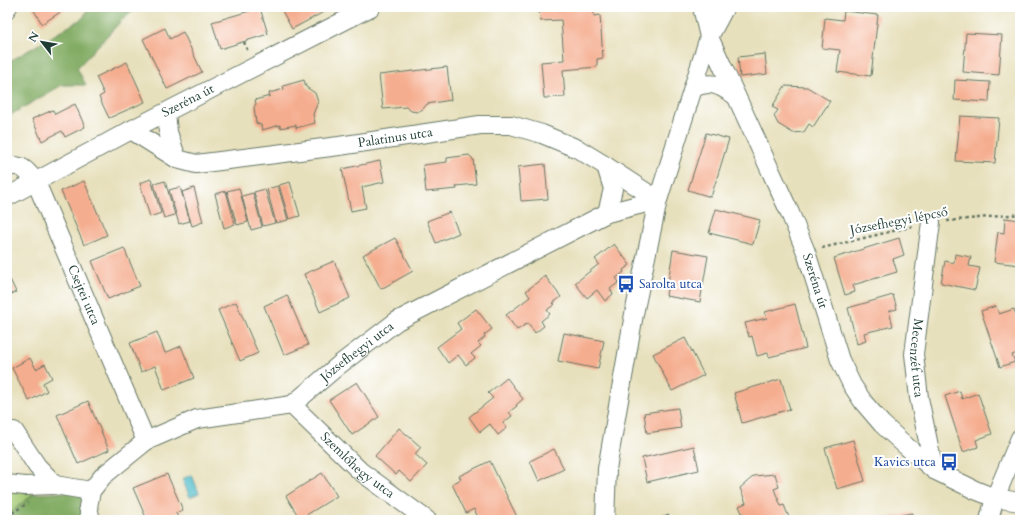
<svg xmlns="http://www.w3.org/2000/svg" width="1027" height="527" font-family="Cardo,serif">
  <rect width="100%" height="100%" fill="#fff"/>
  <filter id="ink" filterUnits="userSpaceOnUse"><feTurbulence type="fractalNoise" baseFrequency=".025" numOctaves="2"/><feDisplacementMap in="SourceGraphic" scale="8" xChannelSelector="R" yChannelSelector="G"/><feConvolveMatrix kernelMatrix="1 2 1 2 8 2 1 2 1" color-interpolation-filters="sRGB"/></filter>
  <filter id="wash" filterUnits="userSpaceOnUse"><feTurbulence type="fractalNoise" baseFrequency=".012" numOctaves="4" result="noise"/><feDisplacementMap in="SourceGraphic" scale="16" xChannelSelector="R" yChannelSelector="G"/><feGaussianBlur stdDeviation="0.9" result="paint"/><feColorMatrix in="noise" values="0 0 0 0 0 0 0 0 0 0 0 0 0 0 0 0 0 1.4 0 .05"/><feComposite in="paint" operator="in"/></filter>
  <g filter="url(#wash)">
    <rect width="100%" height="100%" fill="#e7e0bc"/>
    <!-- green -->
    <path fill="#a3c872" stroke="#618253" d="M7,488L34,494L7,515Z"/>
    <!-- forest -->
    <g fill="#82ac64" stroke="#50744c">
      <path d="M89,7H139L122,20L77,68L86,85H62L7,117V63L83,18Z"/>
      <path d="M91,491V520H7V515L34,494Z"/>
    </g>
    <!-- water -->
    <path fill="#52becc" stroke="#387e80" d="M192,475L199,493L190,497L182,479Z"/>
    <g id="blocks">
      <!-- building -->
      <g fill="#f5ad8f">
        <path d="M32,7H68L42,24Z"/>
        <path d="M280,7H333L292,29Z"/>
        <path d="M539,7H558V10L593,7L594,16L600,15L603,58L597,59V67L563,70L565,97L544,98L541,62L564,60L561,20L540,21Z"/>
        <path d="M260,8L268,34L220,49L212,22Z"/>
        <path d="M844,11L878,15L871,76L837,72L840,50L822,48L825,18L843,20Z"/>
        <path d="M165,28L170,39L183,32L202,72L167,89L143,39Z"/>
        <path d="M966,33L1002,35L999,75L963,72Z"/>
        <path d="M765,54L767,74L740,77L738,57Z"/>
        <path d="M127,62L145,102L109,118L99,97L104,94L96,77Z"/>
        <path d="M447,67L451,100L427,104L423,109L417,112L411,111L406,107L383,109L379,75Z"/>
        <path d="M304,80L306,87L315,93L318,102L313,114L315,123L296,128V125L280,128V125L262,130L261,125L256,123L254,107L256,104L255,100L270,96L269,93L284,89L283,86Z"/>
        <path d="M955,80L990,82L989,102L954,100Z"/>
        <path d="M785,86L807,87L830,101L813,127L809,124L804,132L793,133L778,124L774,116L778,110L772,107Z"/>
        <path d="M75,104L85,127L65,137L62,131L42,141L32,119L53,110L55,114Z"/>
        <path d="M960,116L999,118L995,163L956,161Z"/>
        <path d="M706,133L729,139L711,197L688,190Z"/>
        <path d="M469,155L473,159L476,184L456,186L457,189L426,192L423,165L447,162V158Z"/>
        <path d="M380,161L384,182L362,187L366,208L351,211L342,169Z"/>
        <path d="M545,164L548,199L521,201L518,167Z"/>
        <path d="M151,179L161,213L150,217L140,183Z"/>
        <path d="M84,181L107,235L84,245L61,191Z"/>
        <path d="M165,181L175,215L164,218L154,184Z"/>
        <path d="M290,182L300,216L289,219L279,185Z"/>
        <path d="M278,186L288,220L276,223L267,189Z"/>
        <path d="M180,187L190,221L179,224L169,190Z"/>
        <path d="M194,188L203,222L192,226L182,192Z"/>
        <path d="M239,188L248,222L237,225L227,191Z"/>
        <path d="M265,189L275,223L263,226L254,192Z"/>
        <path d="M226,191L235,224L224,228L215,194Z"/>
        <path d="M253,193L262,227L251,230L242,196Z"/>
        <path d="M716,209L760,220L753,244L709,233Z"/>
        <path d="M450,212L459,233L436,243L427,221Z"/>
        <path d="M1005,218L1020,220V265L994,262L998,232L1004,233Z"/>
        <path d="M395,238L413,271L381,289L363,255Z"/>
        <path d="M899,238L904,255L893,259L897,272L853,285L855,292L845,295L834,258Z"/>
        <path d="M614,244L630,265L623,270L624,272L616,278L619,282L610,289L613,294L605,301L597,290L587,298L575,283L599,264L595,259Z"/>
        <path d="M124,248L140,286L108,299L92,261Z"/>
        <path d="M673,250L708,256L700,302L666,296Z"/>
        <path d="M955,254L971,257L969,266L980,268L975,290L941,283L945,261L954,263Z"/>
        <path d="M334,261L350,298L320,312L304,274Z"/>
        <path d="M7,273L16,292L7,296Z"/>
        <path d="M545,276L561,297L553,303L555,304L547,310L550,314L541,321L544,326L535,333L528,323L517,330L506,315L530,297L526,291Z"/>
        <path d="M287,295L308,345L284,355L264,306Z"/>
        <path d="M893,295L897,309L889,311L893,326L864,333L866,341L857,344L848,308Z"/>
        <path d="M236,302L258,353L240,361L218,310Z"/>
        <path d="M795,304L806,348L769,357L768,353L757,356L752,336L749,337L745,323L767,318L765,312Z"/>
        <path d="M996,306L999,314L1014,309L1020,327V352L1012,355L1015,362L1000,367L981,311Z"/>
        <path d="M476,309L492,329L484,335L485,337L478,343L481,346L471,354L475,358L466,365L458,355L448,363L437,347L461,329L457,323Z"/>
        <path d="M157,332L165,353L181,346L194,378L164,390L155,366L141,372L130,343Z"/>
        <path d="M564,333L604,341L598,369L558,361Z"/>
        <path d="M685,338L704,375L672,391L653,354Z"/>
        <path d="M30,358L36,369L45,364L52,378L43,383L47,391L29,401L12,368Z"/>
        <path d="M507,378L523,399L516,405L517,406L509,412L512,416L503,423L507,428L498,435L490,424L480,432L469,417L493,398L488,393Z"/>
        <path d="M781,379L790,409L742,423L734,393Z"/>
        <path d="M357,382L379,417L352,435L329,400Z"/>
        <path d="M960,391L962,399L978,393L992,434L976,440L978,447L963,452L945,396Z"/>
        <path d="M88,401L109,450L78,464L57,415Z"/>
        <path d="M678,408L681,428L647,433L644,413Z"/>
        <path d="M399,428L421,447L415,454L427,465L411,482L399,471L396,475L375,456Z"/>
        <path d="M853,440L865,481L837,489L825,448Z"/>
        <path d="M694,446L699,470L647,482L642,458Z"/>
        <path d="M554,449L564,469L539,481L530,461Z"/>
        <path d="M490,461L517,517L510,520H479L474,509L466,513L452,484L461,479L459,476Z"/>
        <path d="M322,473L337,496L300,519L286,496Z"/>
        <path d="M167,474L183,510L176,513L179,520H147L133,488Z"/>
        <path d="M775,474L779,487L774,489L781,506L784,505L790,520H745L739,506L746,503L740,488L754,476Z"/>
        <path d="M912,513L913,520H880V519Z"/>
        <path d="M669,515L671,520H654Z"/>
      </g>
    </g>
  </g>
  <g filter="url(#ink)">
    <use href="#blocks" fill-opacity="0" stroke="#657664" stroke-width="1"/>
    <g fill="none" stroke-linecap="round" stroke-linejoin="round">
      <!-- lane casing -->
      <g stroke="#657664" stroke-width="11">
        <path id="lane" d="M7,16L13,7"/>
      </g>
      <!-- street casing -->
      <g stroke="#657664" stroke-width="20">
        <g id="street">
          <path id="s1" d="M702,7L709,37L790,213L806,252L840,360L852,385L864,403L882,424L906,446L934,470L975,490L995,498L1020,502"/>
          <path d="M693,88C713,80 719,85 736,96"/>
          <path d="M166,113L168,132L177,159"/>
          <path id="s2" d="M131,130L177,159L196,164L339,146L480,125H511L542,134L578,149L606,166L658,200"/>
          <path d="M606,166L613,189L607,213"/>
          <path id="s3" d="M7,167C22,163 27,171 36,182L146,441"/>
          <path id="s4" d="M7,197L131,130L371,7"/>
          <path id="s5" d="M931,222L914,354L919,398L934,470"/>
          <path id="s6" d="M292,405L360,471L427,520"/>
          <path d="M14,431L37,466L55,485L91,491"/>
          <path d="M7,484L25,486L55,485"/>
          <path id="s7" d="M91,520L88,507L91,491L103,476L146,441L197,419L292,405L339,365L397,321L607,213L658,200"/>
          <path d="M605,520L607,469L634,314L658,200L709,37L725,7"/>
          <path d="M989,520L995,498L1020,438"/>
        </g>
      </g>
      <!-- path -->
      <g stroke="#657664" stroke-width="2.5" stroke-dasharray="3 3" stroke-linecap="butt">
        <path d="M244,42L248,52"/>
        <path d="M947,221L1020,214"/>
        <path d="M822,248L914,226"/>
        <path d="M7,516L28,503"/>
      </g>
      <!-- lane -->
      <use href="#lane" stroke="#fff" stroke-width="9"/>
      <!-- street -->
      <use href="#street" stroke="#fff" stroke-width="18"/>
    </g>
  </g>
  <!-- icons -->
  <defs>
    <g id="bus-bare" transform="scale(1.38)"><path d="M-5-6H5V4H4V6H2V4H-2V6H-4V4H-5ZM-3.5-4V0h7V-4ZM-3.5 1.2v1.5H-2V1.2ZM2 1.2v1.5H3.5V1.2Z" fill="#1a4fb4" stroke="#fff" stroke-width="2.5" paint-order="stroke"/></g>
  </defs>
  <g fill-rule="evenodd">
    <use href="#bus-bare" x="626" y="284"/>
    <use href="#bus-bare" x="949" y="462"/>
  </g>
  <g text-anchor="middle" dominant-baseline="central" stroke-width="4" stroke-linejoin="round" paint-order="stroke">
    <!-- street labels -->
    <g font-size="13" fill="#1f3d34" stroke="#fff">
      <text stroke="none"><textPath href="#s4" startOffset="205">Szeréna út</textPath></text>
      <text stroke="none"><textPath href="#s2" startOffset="275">Palatinus utca</textPath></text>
      <text transform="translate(899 221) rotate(-11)">Józsefhegyi lépcső</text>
      <text stroke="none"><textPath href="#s1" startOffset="297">Szeréna út</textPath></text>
      <text stroke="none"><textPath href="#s3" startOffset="158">Csejtei utca</textPath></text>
      <text stroke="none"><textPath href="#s7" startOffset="340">Józsefhegyi utca</textPath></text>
      <text stroke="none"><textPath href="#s5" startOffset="137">Mecenzéf utca</textPath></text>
      <text stroke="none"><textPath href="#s6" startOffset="89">Szemlőhegy utca</textPath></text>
    </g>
    <!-- transit labels -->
    <g font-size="13" fill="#164399" stroke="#fff" text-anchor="start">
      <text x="639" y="284">Sarolta utca</text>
      <text x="936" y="462" text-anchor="end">Kavics utca</text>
    </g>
  </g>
  <!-- margin -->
  <rect width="1027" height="527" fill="none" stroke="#fff" stroke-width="24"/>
  <!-- north arrow -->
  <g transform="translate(42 42) rotate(301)" stroke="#ffffff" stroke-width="3" paint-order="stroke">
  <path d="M0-3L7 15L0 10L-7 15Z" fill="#1f3d34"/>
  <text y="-6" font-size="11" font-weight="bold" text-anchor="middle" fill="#1f3d34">N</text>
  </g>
</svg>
